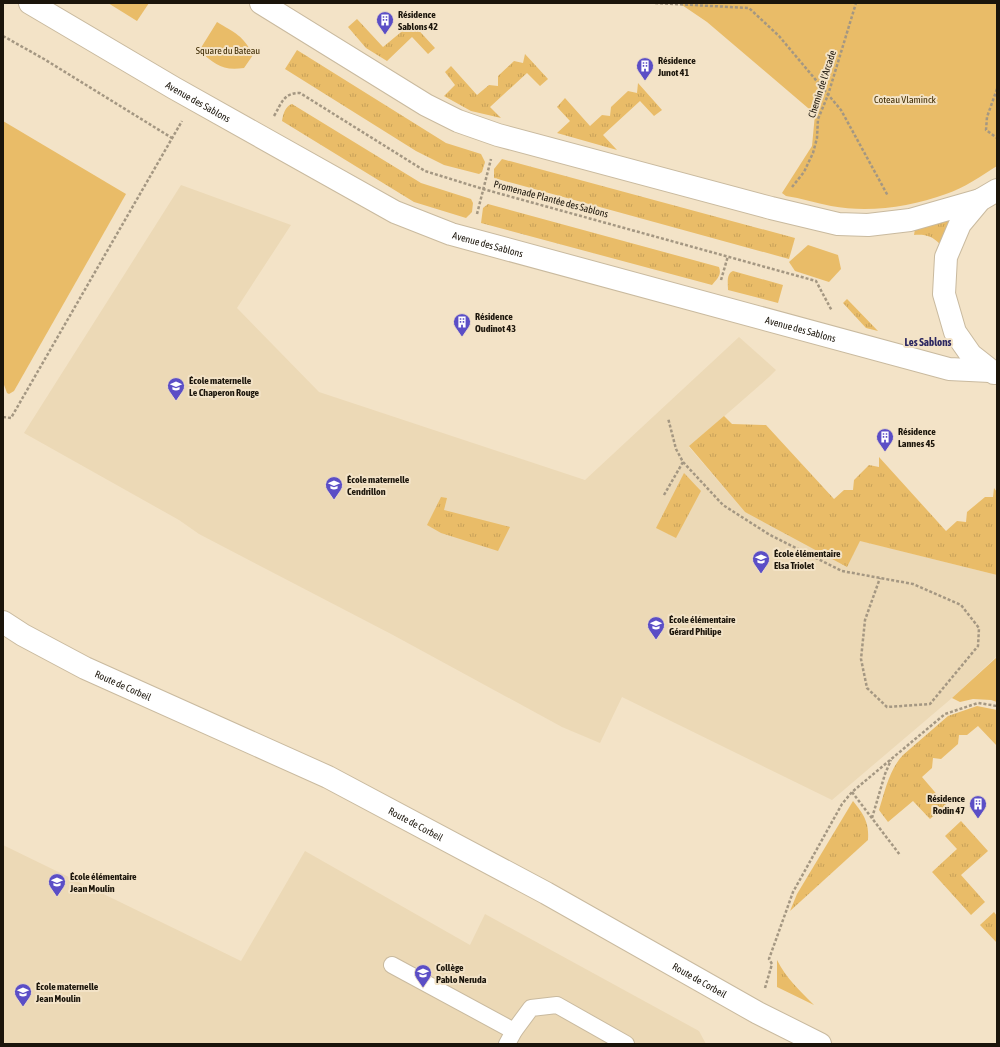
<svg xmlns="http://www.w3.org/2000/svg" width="1000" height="1047" font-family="'Asap Condensed',sans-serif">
  <defs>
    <pattern id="grass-tufts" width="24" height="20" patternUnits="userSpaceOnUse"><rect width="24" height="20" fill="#e9bc68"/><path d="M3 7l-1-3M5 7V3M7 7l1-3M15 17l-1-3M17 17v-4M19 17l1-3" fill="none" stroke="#c7a159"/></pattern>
  </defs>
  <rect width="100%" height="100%" fill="#f3e3c7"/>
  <!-- built -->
  <g fill="#ecd9b6">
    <path d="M181,185L291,225L237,308L319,392L585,480L739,337L776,370L769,377L689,447L745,512L997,575V653L996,657L952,698L832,800L622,697L600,743L562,727L393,635L199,534L179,520L24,433Z"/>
    <path d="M3,845L241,961L305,851L470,945L485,914L699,1031L706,1044H3Z"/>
  </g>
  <!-- grass -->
  <g fill="url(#grass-tufts)">
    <path d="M357,19L383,47L412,23L435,48L428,54L412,37L387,61L366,48L348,27Z"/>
    <path d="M297,50L446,143L481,154L485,162L482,172L479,174L444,165L416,151L285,69Z"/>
    <path d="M525,54L548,79L540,86L527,73L490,107L501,118L471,111L444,96L455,85L445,72L451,66L477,95L489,85L498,86V76L514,61L523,63Z"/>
    <path d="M638,83L662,110L654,116L640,101L603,135L617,150L557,133L570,121L557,107L565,98L590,126L602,115L610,116L611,107L628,91L637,93Z"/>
    <path d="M292,104L421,183L471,199L473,203L472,212L466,218L414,202L282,121C283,115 285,106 292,104Z"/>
    <path d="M502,159L795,238L789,259L494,178V169Z"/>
    <path d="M488,204L719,267C722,275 717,279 712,285L481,223L483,208Z"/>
    <path d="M959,214L940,244C932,236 925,234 914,235L915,229Z"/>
    <path d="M733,271L783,285L778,303L728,290C728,283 726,274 733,271Z"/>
    <path d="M847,299L878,331L866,328L843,303Z"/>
    <path d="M724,416L732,424L766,425L834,499L844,490H853L854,480L869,465L879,467V457L946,531L957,521L966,522L967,512L985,497H993L994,488L997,492V575L860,541L847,567L745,512L689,446Z"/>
    <path d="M684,473L701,491L676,538L656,528Z"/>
    <path d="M441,497L447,498L444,510L510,527L498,551L441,533L427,525Z"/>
    <path d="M977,706L997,710V746L978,726L967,735H959L958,744L941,759L933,758L932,768L922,777L946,805L930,819L913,801L888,822L879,810C885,791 889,770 903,755L948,716Z"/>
    <path d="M853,801C864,815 869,822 868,840L790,911L797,894Z"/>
    <path d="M961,821L988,851L961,875L985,902L971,915L932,872L957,849L945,836Z"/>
    <path d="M994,912L997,916V943L980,925Z"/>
    <path d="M777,960C786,978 800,991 814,1005L777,987Z"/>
  </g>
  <!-- park -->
  <g fill="#e9bc68">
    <path d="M108,3H149L137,21Z"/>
    <path d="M679,3H997V166C981,176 964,188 946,194C910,207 869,213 831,206C816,203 801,198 786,196L782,193L812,146L815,114L707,22Z"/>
    <path d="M217,22C235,33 243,35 253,55L244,68C221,71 216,64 199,51Z"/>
    <path d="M3,121L126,194L14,391L9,394L7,393L3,382Z"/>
    <path d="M808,245L838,255L841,269L829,282L795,271L789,262Z"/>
    <path d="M997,653V702L991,700L973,699L960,702L952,698L996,658Z"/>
  </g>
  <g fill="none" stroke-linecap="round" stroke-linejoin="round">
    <!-- lane casing -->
    <g stroke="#c9ba9f" stroke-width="18">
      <g id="lane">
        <path d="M392,965L514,1031"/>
        <path d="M507,1044L514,1031L531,1008L557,1005L626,1044"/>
      </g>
    </g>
    <!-- street casing -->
    <g stroke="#c9ba9f" stroke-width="24">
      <g id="street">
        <path id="s1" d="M30,3L174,88L395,212L451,234L949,369L990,371"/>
        <path d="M261,3L426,105L458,121L498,135L771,208L838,224L868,225L910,220L980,200"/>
        <path d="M994,373L971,355L955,332L944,294L946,257L960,224L980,200L997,190"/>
        <path id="s2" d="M3,622L23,635L85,668L328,777L546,893L758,1013L820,1044"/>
      </g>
    </g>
    <!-- path -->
    <g stroke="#a49782" stroke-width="2.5" stroke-dasharray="3 2" stroke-linecap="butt">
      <path d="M655,3L749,8L779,36L841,110L888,196"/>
      <path d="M3,36L44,59L172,138"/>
      <path d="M997,89L987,117L986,130L997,138"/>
      <path d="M274,116C282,103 283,93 300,93L425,171L483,189L816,281L832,311"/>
      <path d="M792,187L804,172L813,153L817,138L818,119L828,95L856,3"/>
      <path d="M477,214L491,159"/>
      <path d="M721,280L728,256"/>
      <path d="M3,417L11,418L182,121"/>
      <path d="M683,462L723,505L770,535L842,571L913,584L961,605L979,628L978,646L930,704L887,707L867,688L861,659L865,620L880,578"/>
      <path d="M664,495L683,462L676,449L668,418"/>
      <path d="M852,792L900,855"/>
      <path d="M872,818L885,774L891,760"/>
      <path d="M765,988L772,964L769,959L793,892L842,804L852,792L945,714L978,703L997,706"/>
    </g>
    <!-- lane -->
    <use href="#lane" stroke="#fff" stroke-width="16"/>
    <!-- street -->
    <use href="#street" stroke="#fff" stroke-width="22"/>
  </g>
  <!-- icons -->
  <defs>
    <g id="building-pin" transform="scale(0.9)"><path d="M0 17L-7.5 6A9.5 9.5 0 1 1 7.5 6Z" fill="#5b4ec6" stroke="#f3e3c7"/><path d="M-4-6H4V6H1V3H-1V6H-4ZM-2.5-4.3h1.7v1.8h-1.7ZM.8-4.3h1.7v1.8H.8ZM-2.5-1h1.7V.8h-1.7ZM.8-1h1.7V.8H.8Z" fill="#fff"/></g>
    <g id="school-pin" transform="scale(0.9)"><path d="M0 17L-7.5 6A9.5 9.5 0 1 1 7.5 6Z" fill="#5b4ec6" stroke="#f3e3c7"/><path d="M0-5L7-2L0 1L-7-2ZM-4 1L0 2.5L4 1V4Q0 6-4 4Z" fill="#fff"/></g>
  </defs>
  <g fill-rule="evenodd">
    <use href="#building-pin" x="385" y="20"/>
    <use href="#building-pin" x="645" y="66"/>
    <use href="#building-pin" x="462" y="322"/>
    <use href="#school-pin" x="176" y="386"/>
    <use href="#building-pin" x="885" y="437"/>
    <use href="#school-pin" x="334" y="485"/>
    <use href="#school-pin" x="761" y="559"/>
    <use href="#school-pin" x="656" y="625"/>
    <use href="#building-pin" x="978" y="804"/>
    <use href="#school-pin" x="57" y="882"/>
    <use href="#school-pin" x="423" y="973"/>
    <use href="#school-pin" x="23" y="992"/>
  </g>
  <g text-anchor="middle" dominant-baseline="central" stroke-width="4" stroke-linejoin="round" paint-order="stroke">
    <!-- poi labels -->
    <g font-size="10" font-weight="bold" fill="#1b150b" stroke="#f3e3c7" text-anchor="start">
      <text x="398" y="14">Résidence<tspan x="398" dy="12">Sablons 42</tspan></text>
      <text x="658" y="60">Résidence<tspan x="658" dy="12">Junot 41</tspan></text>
      <text x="475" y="316">Résidence<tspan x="475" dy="12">Oudinot 43</tspan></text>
      <text x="189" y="380">École maternelle<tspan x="189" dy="12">Le Chaperon Rouge</tspan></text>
      <text x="898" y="431">Résidence<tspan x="898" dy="12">Lannes 45</tspan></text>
      <text x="347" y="479">École maternelle<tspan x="347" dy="12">Cendrillon</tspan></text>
      <text x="774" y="553">École élémentaire<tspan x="774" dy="12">Elsa Triolet</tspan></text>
      <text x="669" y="619">École élémentaire<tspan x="669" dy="12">Gérard Philipe</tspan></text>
      <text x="965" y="798" text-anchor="end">Résidence<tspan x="965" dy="12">Rodin 47</tspan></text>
      <text x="70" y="876">École élémentaire<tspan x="70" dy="12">Jean Moulin</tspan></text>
      <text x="436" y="967">Collège<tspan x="436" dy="12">Pablo Neruda</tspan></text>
      <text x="36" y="986">École maternelle<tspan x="36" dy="12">Jean Moulin</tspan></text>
    </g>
    <!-- park labels -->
    <g font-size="10" fill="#3e2b03" stroke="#f3e3c7">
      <text x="228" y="50">Square du Bateau</text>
      <text x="905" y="99">Coteau Vlaminck</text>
    </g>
    <!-- street labels -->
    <g font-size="10" fill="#1b150b" stroke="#f3e3c7">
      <text transform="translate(822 84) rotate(-72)">Chemin de l'Arcade</text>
      <text stroke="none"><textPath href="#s1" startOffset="195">Avenue des Sablons</textPath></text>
      <text transform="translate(551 199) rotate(15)">Promenade Plantée des Sablons</text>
      <text stroke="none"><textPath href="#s1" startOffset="519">Avenue des Sablons</textPath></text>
      <text stroke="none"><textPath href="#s1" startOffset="843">Avenue des Sablons</textPath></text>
      <text stroke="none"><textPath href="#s2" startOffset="136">Route de Corbeil</textPath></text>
      <text stroke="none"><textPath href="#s2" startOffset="460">Route de Corbeil</textPath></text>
      <text stroke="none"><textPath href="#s2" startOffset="784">Route de Corbeil</textPath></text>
    </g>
    <!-- neighbourhood labels -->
    <g font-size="11" font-weight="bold" fill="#2b2660" stroke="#f3e3c7">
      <text x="928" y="342">Les Sablons</text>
    </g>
  </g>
  <!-- border -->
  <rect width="1000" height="1047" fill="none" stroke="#1b150b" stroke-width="8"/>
</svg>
